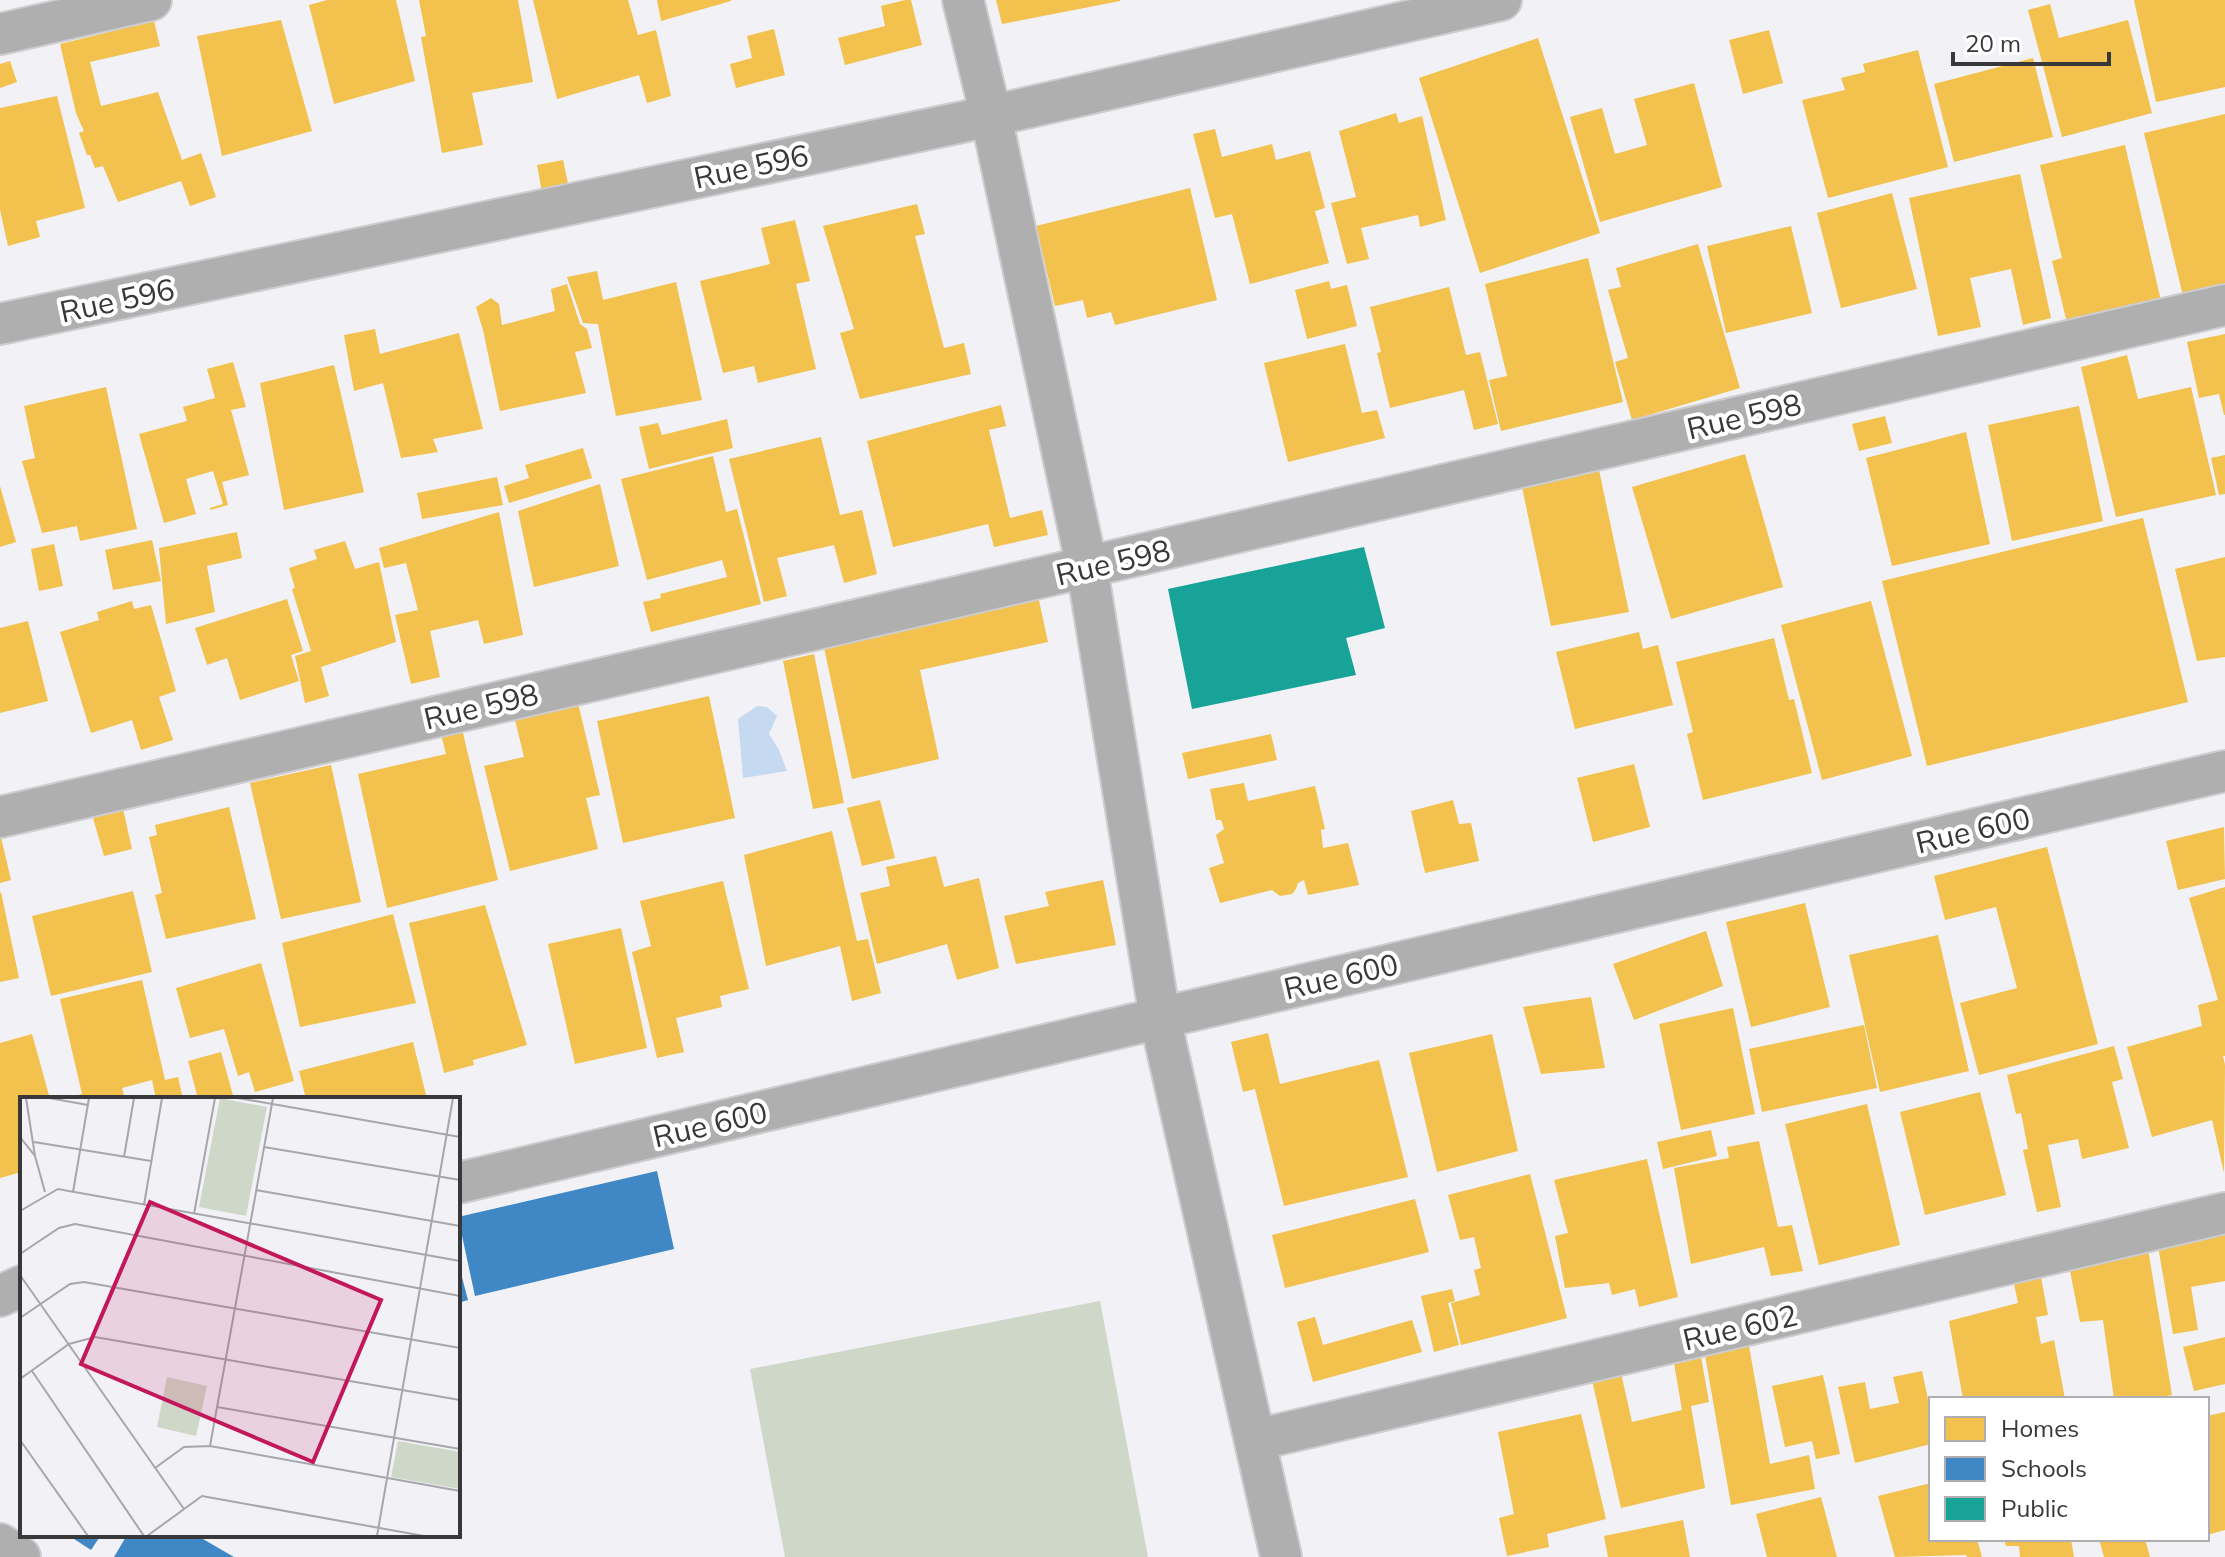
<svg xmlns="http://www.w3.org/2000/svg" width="2225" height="1557" font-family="Mulish,sans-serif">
  <rect width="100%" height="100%" fill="#f1f1f6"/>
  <!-- green -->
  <path fill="#cfd8c8" d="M1100,1301L1148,1557H785L750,1369Z"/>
  <!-- water -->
  <path fill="#c5daf1" d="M757,706L767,707L777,716L769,734L779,750L787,771L743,778L738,719Z"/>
  <!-- homes -->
  <g fill="#f2c14e">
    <path d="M327,0H396L415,81L334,104L309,5Z"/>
    <path d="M419,0H518L533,82L472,93L483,145L442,153L421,37L426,36Z"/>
    <path d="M533,0H628L638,35L656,30L671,96L647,103L639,75L557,99Z"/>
    <path d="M657,0H731V1L661,21Z"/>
    <path d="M905,0H911L922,45L845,65L838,38L885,26L881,6Z"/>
    <path d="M996,0H1120V1L1002,24Z"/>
    <path d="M2134,0H2225V87L2156,102Z"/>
    <path d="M2050,4L2059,38L2128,20L2152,113L2062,137L2028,10Z"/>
    <path d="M281,20L312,131L222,156L197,36Z"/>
    <path d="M154,21L160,46L90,62L101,106L158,92L182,160L201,153L216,197L190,206L181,181L118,202L103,166L95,168L90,155H87L79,133L84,131L76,113L60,44Z"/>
    <path d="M774,29L785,75L736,88L730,64L752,58L747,36Z"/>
    <path d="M1769,30L1783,83L1743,94L1729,40Z"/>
    <path d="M1538,38L1600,233L1480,273L1419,78Z"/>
    <path d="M1918,50L1948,167L1828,198L1802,100L1845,90L1841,78L1865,72L1863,64Z"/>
    <path d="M2033,58L2053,137L1954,162L1934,84Z"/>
    <path d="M10,61L17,82L0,88V64Z"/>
    <path d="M1694,83L1722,187L1600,222L1570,117L1602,108L1615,154L1647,145L1634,99Z"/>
    <path d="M57,96L85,208L36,221L40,237L8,246L0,210V108Z"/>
    <path d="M1396,113L1399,123L1422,116L1446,220L1420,227L1418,215L1361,228L1369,259L1347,264L1331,203L1356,197L1339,131Z"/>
    <path d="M2225,114V290L2184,300L2144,133Z"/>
    <path d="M1215,129L1222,157L1272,144L1276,160L1310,151L1325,208L1315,211L1329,263L1250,284L1232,214L1215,218L1193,134Z"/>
    <path d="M2125,145L2161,301L2067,323L2052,261L2062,258L2040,165Z"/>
    <path d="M563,160L569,188L542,192L537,165Z"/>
    <path d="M2020,174L2051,318L2023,325L2011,269L1970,278L1981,327L1938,336L1909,198Z"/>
    <path d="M1190,188L1217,300L1115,325L1111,312L1087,318L1083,300L1055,306L1036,226Z"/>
    <path d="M1892,193L1917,289L1841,308L1817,213Z"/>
    <path d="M917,204L925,234L915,236L944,348L964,343L971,374L860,399L840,333L854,329L823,226Z"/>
    <path d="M795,220L810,281L796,284L816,369L758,383L754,366L723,373L700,281L770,264L761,228Z"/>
    <path d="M1791,226L1812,313L1726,333L1707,246Z"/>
    <path d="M1698,244L1740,388L1632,420L1615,362L1628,358L1608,290L1621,287L1616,268Z"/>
    <path d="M1588,258L1623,402L1501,431L1489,380L1507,376L1485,284Z"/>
    <path d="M597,271L603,300L676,282L702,400L616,416L598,324L583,323L567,277Z"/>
    <path d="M1329,281L1331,289L1347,285L1357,326L1307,339L1295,290Z"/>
    <path d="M567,284L580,324L587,329L592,348L575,352L586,393L500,411L483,330L476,307L491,298L499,304L502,325L555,311L551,289Z"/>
    <path d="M1449,287L1466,355L1480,352L1498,424L1474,430L1464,390L1390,408L1377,353L1381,352L1370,307Z"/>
    <path d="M375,329L380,354L459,333L483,429L433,439L438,452L401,458L383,383L354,391L344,335Z"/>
    <path d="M2225,334V415H2224L2219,394L2199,398L2187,342Z"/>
    <path d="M1345,344L1362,413L1377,410L1385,438L1288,462L1264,363Z"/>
    <path d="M2127,355L2138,399L2191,387L2216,495L2116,517L2081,367Z"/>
    <path d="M233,362L246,407L231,410L249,475L222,482L228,505L210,510V508L223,504L213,471L186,479L196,514L164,523L139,434L187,421L183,407L215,398L207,369Z"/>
    <path d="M334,365L364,492L284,510L260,383Z"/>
    <path d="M106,387L137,529L80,541L77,526L42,533L22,461L35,458L24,406Z"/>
    <path d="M1001,405L1006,426L989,430L1010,518L1042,510L1048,535L994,547L988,524L893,547L867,441Z"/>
    <path d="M2079,406L2103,521L2012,541L1988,425Z"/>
    <path d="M1885,416L1892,443L1859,451L1852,424Z"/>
    <path d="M727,419L733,448L649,469L639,427L658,423L662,435Z"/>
    <path d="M1966,432L1990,544L1892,566L1866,458Z"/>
    <path d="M821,437L840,515L862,510L877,574L844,583L834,545L777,558L787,596L764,602L729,459Z"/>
    <path d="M583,448L592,478L509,503L504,486L529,478L525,465Z"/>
    <path d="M1745,454L1783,587L1671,619L1632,487Z"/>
    <path d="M2225,455V494L2219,495L2211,458Z"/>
    <path d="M713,456L726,512L737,509L761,604L651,632L643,602L661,598L660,594L727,577L722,560L647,580L621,479Z"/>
    <path d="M1599,470L1629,612L1551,626L1522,487Z"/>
    <path d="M497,477L503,505L422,519L417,493Z"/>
    <path d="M600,484L619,566L534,587L518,511Z"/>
    <path d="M0,486L16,542L0,547Z"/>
    <path d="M499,512L523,635L484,644L478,620L430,631L440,677L411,684L395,615L418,610L406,563L384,568L379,548Z"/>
    <path d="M2143,518L2188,702L1927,766L1882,581Z"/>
    <path d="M237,532L242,558L207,566L215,612L166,624L159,548Z"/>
    <path d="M152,540L161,581L113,590L105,550Z"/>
    <path d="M345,541L355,569L379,562L396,642L321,667L329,696L305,703L295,656L311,651L292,589L295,588L289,568L317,559L314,550Z"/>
    <path d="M54,544L63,586L39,591L31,549Z"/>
    <path d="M2225,557V657L2197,661L2175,569Z"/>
    <path d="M1038,596L1048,642L920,670L939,759L852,779L823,643Z"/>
    <path d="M287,599L303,651L291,655L299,681L240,700L227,658L207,665L195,628Z"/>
    <path d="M132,601L134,609L151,605L176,691L159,697L173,740L141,750L132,720L91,733L60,632L99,620L97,612Z"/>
    <path d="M1871,601L1912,756L1822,780L1781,625Z"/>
    <path d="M28,621L48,701L0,713V628Z"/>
    <path d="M1639,632L1643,649L1658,645L1673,705L1575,729L1556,652Z"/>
    <path d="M1774,638L1789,700L1794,699L1812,773L1703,800L1687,734L1693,732L1676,662Z"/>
    <path d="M814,654L844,803L813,809L783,661Z"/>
    <path d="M709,696L735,818L623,843L597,721Z"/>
    <path d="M578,703L600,795L586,798L598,849L510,871L484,766L524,757L515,720Z"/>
    <path d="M462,729L498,880L387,908L358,774L446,754L441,734Z"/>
    <path d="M1271,734L1277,760L1188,779L1182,753Z"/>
    <path d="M1634,764L1650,827L1593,842L1577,778Z"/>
    <path d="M331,765L361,902L281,919L250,783Z"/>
    <path d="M1244,783L1248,801L1315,786L1325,829L1321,830L1323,848L1348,843L1359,885L1308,895L1304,880L1298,883L1296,889L1292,894L1280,896L1272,890L1220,903L1209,868L1224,863L1216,835L1224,829L1221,820H1216L1210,789Z"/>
    <path d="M880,800L895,858L862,866L847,808Z"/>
    <path d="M1453,800L1459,824L1471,823L1479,861L1425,873L1411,811Z"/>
    <path d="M229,807L256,919L166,939L155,895L162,893L149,837L157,835L155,825Z"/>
    <path d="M123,809L132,849L104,856L93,818Z"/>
    <path d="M2224,827L2225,879L2178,890L2166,841Z"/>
    <path d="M832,831L857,941L868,939L881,993L852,1001L840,946L766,966L744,855Z"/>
    <path d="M0,833L11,880L0,883Z"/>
    <path d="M2047,847L2098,1044L1979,1075L1960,1003L2017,988L1996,907L1945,920L1934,876Z"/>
    <path d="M936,856L944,887L979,878L999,968L957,980L947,944L877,964L860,893L890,886L886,867Z"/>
    <path d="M1103,880L1116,945L1016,964L1004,916L1049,906L1045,892Z"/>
    <path d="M723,881L749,989L720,996L722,1007L676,1018L684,1052L657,1058L632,952L651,946L640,901Z"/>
    <path d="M2225,887V1056H2223L2225,1065L2224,1173L2212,1120L2152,1137L2127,1047L2202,1026L2198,1005L2218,1000L2189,898Z"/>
    <path d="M133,891L152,972L51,996L32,916Z"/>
    <path d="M1,892L19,978L0,982V893Z"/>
    <path d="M1805,903L1830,1007L1751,1027L1726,922Z"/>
    <path d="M485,905L527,1045L473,1060L474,1065L444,1073L409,923Z"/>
    <path d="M393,914L416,1003L300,1027L282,943Z"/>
    <path d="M621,928L647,1048L575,1064L548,944Z"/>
    <path d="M1706,931L1723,986L1634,1020L1613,964Z"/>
    <path d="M1938,935L1969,1071L1880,1092L1849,955Z"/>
    <path d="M261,963L294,1081L255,1092L249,1072L238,1076L224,1029L190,1038L176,988Z"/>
    <path d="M142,980L165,1080L178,1077L183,1099H156L152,1080L122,1088L125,1099H61L82,1094L60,999Z"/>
    <path d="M1591,997L1605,1068L1541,1074L1523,1007Z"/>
    <path d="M1733,1008L1755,1114L1681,1130L1659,1024Z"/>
    <path d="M1864,1025L1877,1088L1762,1112L1749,1049Z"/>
    <path d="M1268,1033L1280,1084L1379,1060L1408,1177L1284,1206L1255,1089L1243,1092L1231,1042Z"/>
    <path d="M32,1034L50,1099H22V1172L0,1178V1043Z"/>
    <path d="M1492,1034L1518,1151L1437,1172L1409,1053Z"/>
    <path d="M413,1042L427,1099H306L299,1071Z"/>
    <path d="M2114,1046L2123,1079L2112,1082L2129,1148L2082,1159L2078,1139L2048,1145L2061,1207L2037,1212L2023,1150L2028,1149L2021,1113L2016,1114L2007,1075Z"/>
    <path d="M221,1052L234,1099H198L188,1061Z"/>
    <path d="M1980,1092L2006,1195L1925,1215L1900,1112Z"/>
    <path d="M1867,1104L1900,1245L1819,1265L1785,1124Z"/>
    <path d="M1711,1130L1717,1156L1663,1169L1657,1142Z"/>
    <path d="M1759,1141L1778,1227L1792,1225L1803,1271L1771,1276L1764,1247L1691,1264L1674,1168L1729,1158L1727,1147Z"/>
    <path d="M1647,1159L1678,1297L1639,1307L1635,1289L1612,1295L1609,1283L1565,1288L1555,1236L1568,1233L1554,1180Z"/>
    <path d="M1530,1174L1567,1318L1461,1345L1451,1303L1480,1295L1474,1270L1481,1268L1474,1237L1460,1240L1448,1195Z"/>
    <path d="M1415,1199L1429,1252L1285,1288L1272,1235Z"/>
    <path d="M2225,1234V1281L2191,1287L2198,1330L2173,1334L2158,1246Z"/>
    <path d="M2148,1249L2172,1395L2149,1399H2114L2103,1320L2080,1322L2070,1271Z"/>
    <path d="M2040,1272L2048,1315L2036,1317L2041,1344L2054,1340L2065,1399H1963L1949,1321L2018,1303L2013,1279Z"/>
    <path d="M1452,1289L1455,1301L1448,1303L1459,1345L1434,1352L1421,1296Z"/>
    <path d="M1315,1317L1323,1345L1412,1320L1422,1352L1313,1382L1297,1322Z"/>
    <path d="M2225,1337V1384L2194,1391L2183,1347Z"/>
    <path d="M1749,1346L1770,1464L1809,1455L1815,1489L1731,1505L1705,1355Z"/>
    <path d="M1701,1357L1709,1402L1691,1406L1705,1488L1621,1508L1592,1380L1621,1373L1632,1422L1682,1410L1674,1363Z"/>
    <path d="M1922,1371L1931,1413V1444L1855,1463L1838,1387L1865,1382L1870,1409L1899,1403L1893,1377Z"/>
    <path d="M1823,1375L1840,1454L1816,1459L1812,1441L1785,1447L1772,1386Z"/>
    <path d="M2225,1412V1530L2207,1535V1416Z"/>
    <path d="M1581,1414L1606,1519L1547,1534L1549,1547L1507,1556L1499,1518L1514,1514L1498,1432Z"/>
    <path d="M1931,1483V1539H1977L1982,1557H1967L1966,1555L1895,1557L1878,1496Z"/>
    <path d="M1821,1497L1837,1557H1767L1756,1514Z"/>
    <path d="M1683,1520L1690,1557H1608L1604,1536Z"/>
    <path d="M2004,1539H2071L2074,1557H2020L2019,1546H2006Z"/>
    <path d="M2099,1539H2145L2150,1557H2104Z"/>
  </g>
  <!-- schools -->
  <g fill="#3f88c5">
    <path d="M657,1171L674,1249L475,1296L458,1217Z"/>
    <path d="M458,1262L468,1300L458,1303Z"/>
    <path d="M68,1535H101L91,1550Z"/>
    <path d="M127,1535H196L234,1557H114Z"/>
  </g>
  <!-- public -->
  <path fill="#17a398" d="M1364,547L1385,628L1346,638L1356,675L1192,709L1168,589Z"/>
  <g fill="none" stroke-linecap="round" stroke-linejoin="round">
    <!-- minor casing -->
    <g stroke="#cdcdd0" stroke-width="44">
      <g id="minor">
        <path d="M963,0L991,116L1087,568L1160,1018L1281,1557"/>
        <path d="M0,34L151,0"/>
        <path d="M0,324L991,116L1501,0"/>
        <path d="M0,817L2225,305"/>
        <path d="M458,1183L1160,1018L2225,771"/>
        <path d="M0,1296L22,1286"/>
        <path d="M1255,1440L2225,1213"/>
        <path d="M0,1544L20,1557"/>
      </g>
    </g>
    <!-- minor -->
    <use href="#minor" stroke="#b0afaf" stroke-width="40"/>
  </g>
  <g text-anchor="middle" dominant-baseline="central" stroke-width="8" stroke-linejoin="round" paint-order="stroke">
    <!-- street labels -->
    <g font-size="30" fill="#38383b" stroke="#fff">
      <text transform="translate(751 166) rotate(-12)">Rue 596</text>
      <text transform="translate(117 300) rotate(-12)">Rue 596</text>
      <text transform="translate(1744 416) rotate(-13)">Rue 598</text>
      <text transform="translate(1113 562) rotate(-13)">Rue 598</text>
      <text transform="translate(481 706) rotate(-13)">Rue 598</text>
      <text transform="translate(1973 830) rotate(-13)">Rue 600</text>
      <text transform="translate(1341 976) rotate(-13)">Rue 600</text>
      <text transform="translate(710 1124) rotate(-13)">Rue 600</text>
      <text transform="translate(1740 1327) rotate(-13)">Rue 602</text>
    </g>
  </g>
  <!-- overview -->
  <g transform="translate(20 1097)">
    <rect width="440" height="440" fill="#f1f1f6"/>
    <path d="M200,1L247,10L226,119L179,110ZM147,280L187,289L176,339L137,330ZM378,344L440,355V392L371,380Z" fill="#cfd8c8"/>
    <path fill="none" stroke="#a7a7ab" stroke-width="2" d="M6,1L15,59M29,1L68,8M218,1L440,40M0,40L15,59L25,95M14,45L131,64M244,50L440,83M104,60L114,1M236,93L440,129M53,95L69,1M124,108L142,1M0,114L38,92L440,164M174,117L195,1M0,157L39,131L55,127L440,199M0,178L164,412M0,221L50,187L64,185L440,251M12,274L124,439M0,282L49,247L75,240L440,303M197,310L440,352M0,343L68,439M190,349L253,1M135,371L164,350L190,349L440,394M127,439L182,399L404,439M357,439L433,1"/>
    <path fill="#c2185b" fill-opacity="0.15" stroke="#c2185b" stroke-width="4" d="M130,105L361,203L293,365L61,267Z"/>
    <rect width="440" height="440" fill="none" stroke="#38383b" stroke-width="4"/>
  </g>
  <!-- legend -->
  <rect x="1929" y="1397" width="280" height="144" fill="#ffffff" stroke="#afafb1" stroke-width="2"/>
  <rect x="1945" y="1417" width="40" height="24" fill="#f2c14e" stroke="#afafb1" stroke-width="2"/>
  <text x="2001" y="1437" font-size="24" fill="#38383b">Homes</text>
  <rect x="1945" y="1457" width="40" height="24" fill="#3f88c5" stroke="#afafb1" stroke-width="2"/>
  <text x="2001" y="1477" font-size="24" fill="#38383b">Schools</text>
  <rect x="1945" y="1497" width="40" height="24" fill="#17a398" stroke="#afafb1" stroke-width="2"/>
  <text x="2001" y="1517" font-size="24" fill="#38383b">Public</text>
  <!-- scale -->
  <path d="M1953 52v12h156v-12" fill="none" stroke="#38383b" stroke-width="4"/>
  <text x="1965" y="52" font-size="24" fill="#38383b" stroke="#ffffff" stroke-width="6" paint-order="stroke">20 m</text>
</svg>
